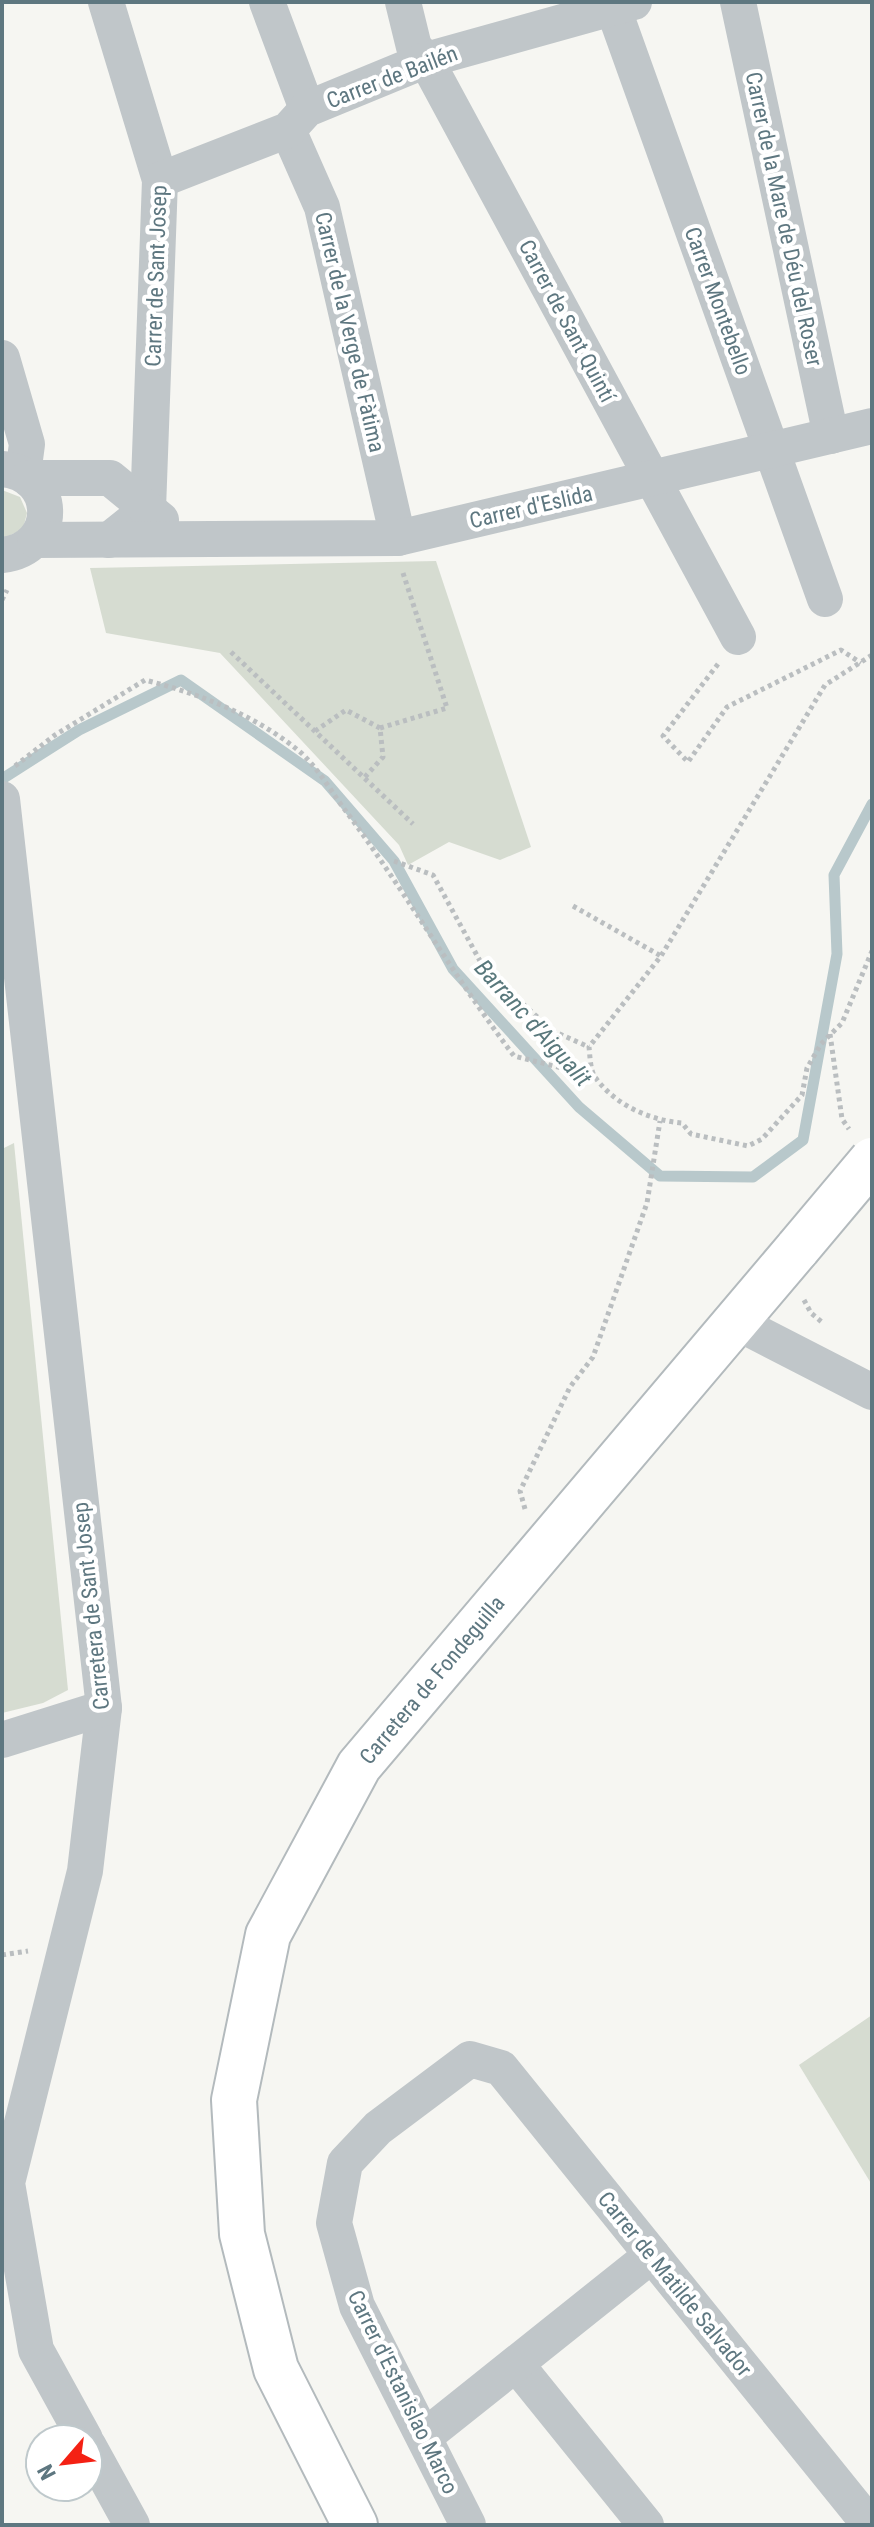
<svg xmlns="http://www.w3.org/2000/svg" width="874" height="2527" font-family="'Roboto Condensed',sans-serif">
  <rect width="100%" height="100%" fill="#f6f6f2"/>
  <!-- green -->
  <g fill="#d6dcd1">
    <path d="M2,490L20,497L27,513L23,529L2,539Z"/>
    <path d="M436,561L531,847L500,860L449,842L408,865L399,845L220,653L106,633L90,568Z"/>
    <path d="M14,1143L68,1690L43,1703L2,1713V1149Z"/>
    <path d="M872,2015V2185L799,2065Z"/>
  </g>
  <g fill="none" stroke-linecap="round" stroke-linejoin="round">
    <!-- stream -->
    <path stroke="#b8c8cb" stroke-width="11" d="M2,779L79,730L181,680L325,781L394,861L453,969L579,1107L660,1176L753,1177L803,1140L837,954L834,875L872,804"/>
    <!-- major casing -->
    <g stroke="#b3babd" stroke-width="48">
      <path id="major" d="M355,2525L276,2369L242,2234L234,2100L268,1935L359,1766L798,1248"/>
    </g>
    <!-- path -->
    <g stroke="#babec0" stroke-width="5" stroke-dasharray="4 4" stroke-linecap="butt">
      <path d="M2,600L7,590"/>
      <path d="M231,652L413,824"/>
      <path d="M872,655L825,685L661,956L589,1047C590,1055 590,1070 595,1077C615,1105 649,1120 682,1123L691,1134L748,1146L762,1139L802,1095L807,1068L821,1044L842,1023L872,951"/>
      <path d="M718,664L663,736L688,762L727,707L841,650L861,663"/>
      <path d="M380,728L447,708L403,573"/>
      <path d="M315,731L346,710L380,728L383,757L364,778"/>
      <path d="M15,766L55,735L145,680C200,694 255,715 299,751C318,767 333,795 348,814C406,893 455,978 514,1056L594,1076"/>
      <path d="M394,861L433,875L485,970L553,1031L589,1047"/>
      <path d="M573,906L661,956"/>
      <path d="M830,1034L842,1119L849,1129"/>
      <path d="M804,1300L811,1313L823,1323"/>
      <path d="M525,1509L520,1491L570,1387L593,1357L647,1203L660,1121"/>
      <path d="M2,1955L28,1951"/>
    </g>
    <!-- minor -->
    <g stroke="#c0c6c9" stroke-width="36">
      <path d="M106,2L160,180L148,509L109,540"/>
      <path d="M267,2L307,109"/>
      <path d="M403,2L414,47L426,60L738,637"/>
      <path d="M611,2L825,599"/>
      <path d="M738,2L831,436"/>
      <path d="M288,130L322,207L398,538"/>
      <path d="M160,180L288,130L307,109L426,60L634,2"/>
      <path d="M2,358L27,444L23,474"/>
      <path d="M2,469C59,474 60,549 2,555"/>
      <path d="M28,478H110L161,520"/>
      <path d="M35,540L398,538L872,426"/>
      <path d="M2,799L104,1708L85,1871L7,2183L36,2350L85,2439"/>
      <path d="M736,1322L872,1392"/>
      <path d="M2,1740L104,1708"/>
      <path d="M516,2364L646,2525"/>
      <path d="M424,2437L652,2255"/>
      <path d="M88,2445L132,2525"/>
      <path d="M468,2525L357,2306L334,2223L345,2163L378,2128L470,2059L501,2068L870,2525"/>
    </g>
    <!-- major -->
    <use href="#major" stroke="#fff" stroke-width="44"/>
    <!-- major-bridge casing -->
    <g stroke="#b3babd" stroke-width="48" stroke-linecap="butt">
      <path id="major-bridge" d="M798,1248L872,1160"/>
    </g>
    <!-- major-bridge -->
    <use href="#major-bridge" stroke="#fff" stroke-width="44"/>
  </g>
  <g text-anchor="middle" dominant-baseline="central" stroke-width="8" stroke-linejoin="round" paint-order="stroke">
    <!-- street labels -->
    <g font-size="22" fill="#5e7780" stroke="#fff">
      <text transform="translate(392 77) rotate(-21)">Carrer de Bailén</text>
      <text transform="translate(784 219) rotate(78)">Carrer de la Mare de Déu del Roser</text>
      <text transform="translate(156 276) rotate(-88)">Carrer de Sant Josep</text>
      <text transform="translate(718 301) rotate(70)">Carrer Montebello</text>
      <text transform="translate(567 321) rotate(62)">Carrer de Sant Quintí</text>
      <text transform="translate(350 332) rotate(77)">Carrer de la Verge de Fàtima</text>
      <text transform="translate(531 507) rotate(-13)">Carrer d'Eslida</text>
      <text transform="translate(91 1606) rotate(-96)">Carretera de Sant Josep</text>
      <text transform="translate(432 1680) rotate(-50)">Carretera de Fondeguilla</text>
      <text transform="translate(675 2284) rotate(51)">Carrer de Matilde Salvador</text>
      <text transform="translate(403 2392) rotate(64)">Carrer d'Estanislao Marco</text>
    </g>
    <!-- water labels -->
    <g font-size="24" font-style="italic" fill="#59787c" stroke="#fff">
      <text transform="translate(533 1023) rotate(48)">Barranc d'Aigualit</text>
    </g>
  </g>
  <!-- border -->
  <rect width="874" height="2527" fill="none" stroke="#5e7780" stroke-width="8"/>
  <!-- north arrow -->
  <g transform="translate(64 2463) rotate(242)"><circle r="38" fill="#ffffff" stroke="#bfc9cc" stroke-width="2"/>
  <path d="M0-6L14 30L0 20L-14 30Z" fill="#f42114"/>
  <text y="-12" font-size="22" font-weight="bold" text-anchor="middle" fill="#5e7780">N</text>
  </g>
</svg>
